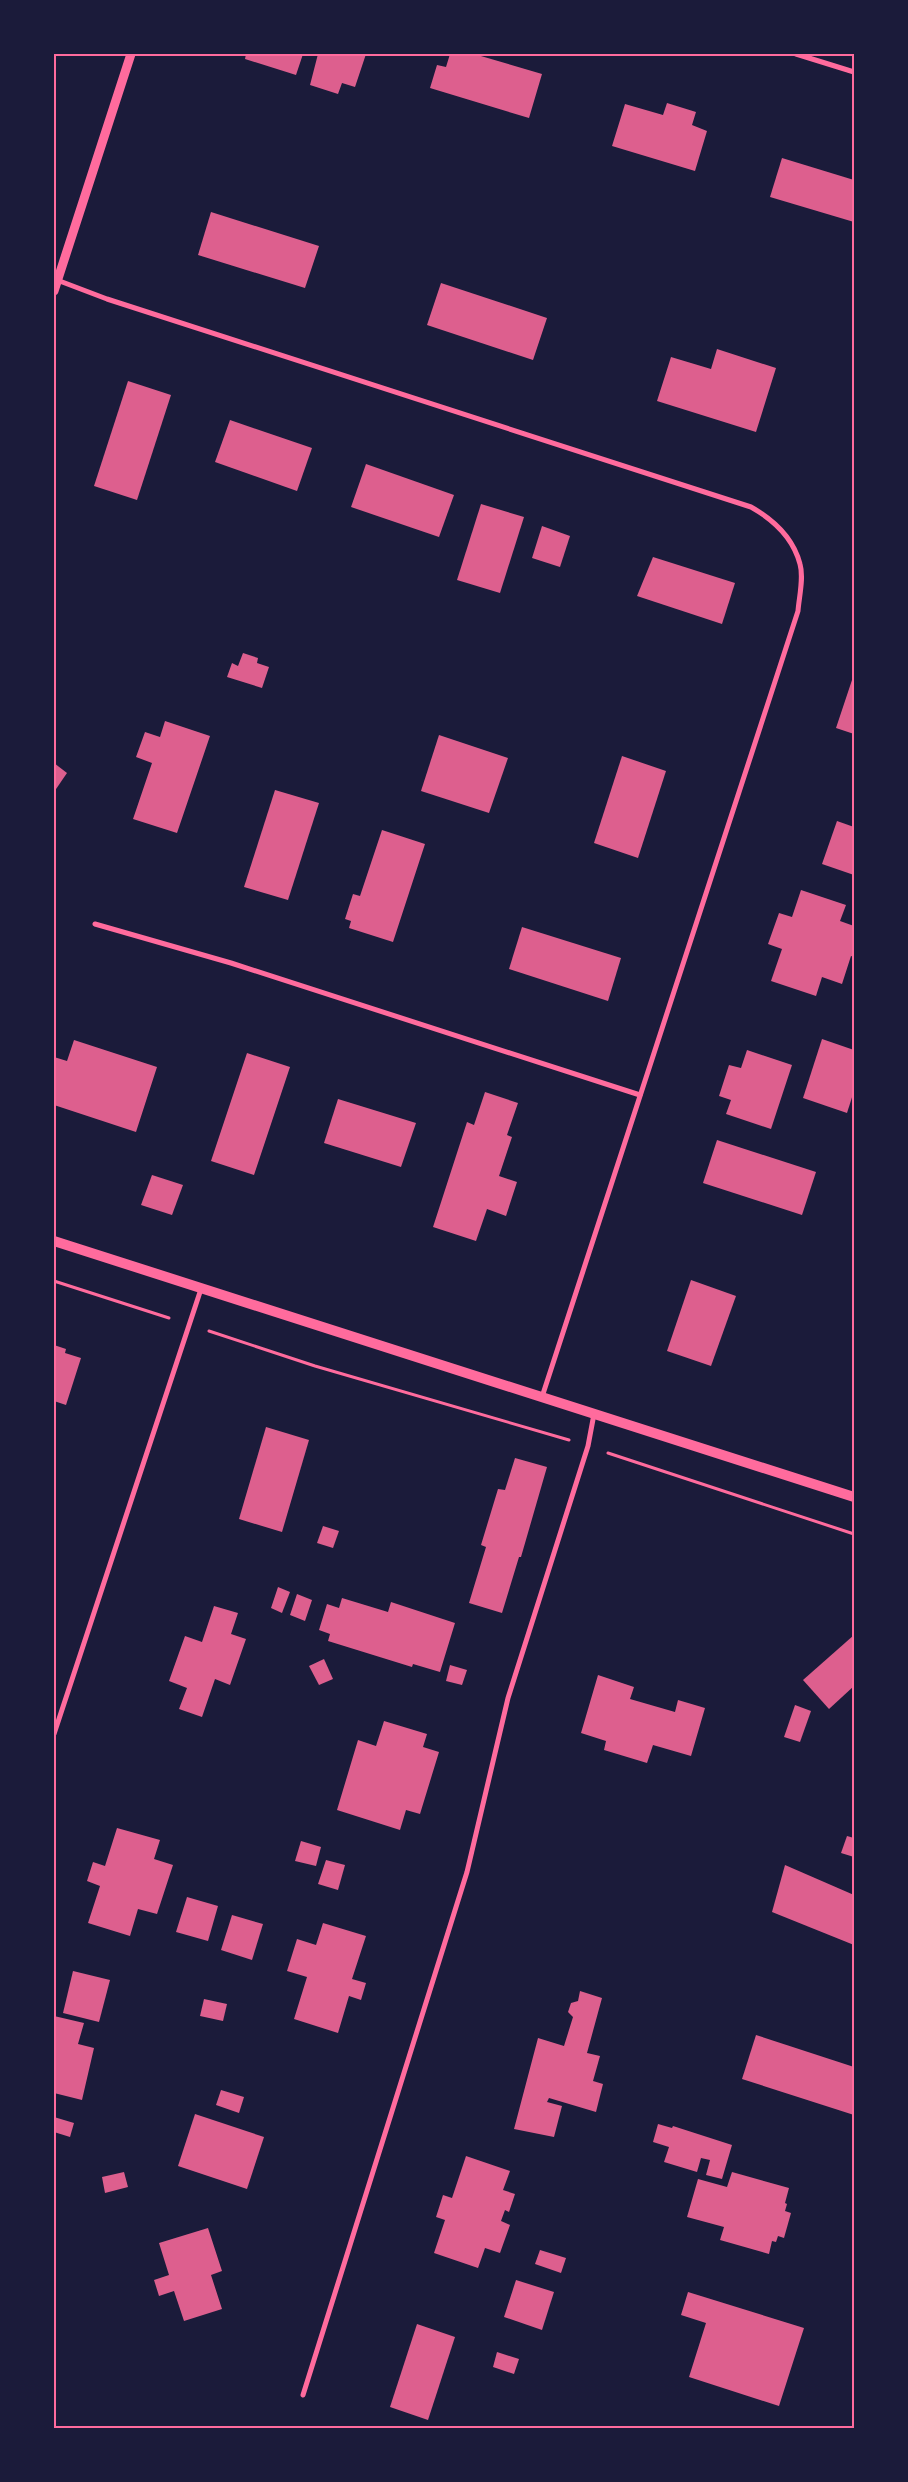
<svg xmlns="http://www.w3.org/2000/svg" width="908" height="2482" font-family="'Archivo Narrow',sans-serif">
  <rect width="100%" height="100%" fill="#1b1b3a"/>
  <!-- building -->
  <g fill="#dd5f8e">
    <path d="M246,54H303L296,75L245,59Z"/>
    <path d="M318,54H366L355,87L342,83L338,94L310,85Z"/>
    <path d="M450,54H474L542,74L529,118L430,88L437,65L446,67Z"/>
    <path d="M667,103L696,112L692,125L707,131L695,171L612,146L625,104L663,115Z"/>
    <path d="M782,158L854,180V222L770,197Z"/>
    <path d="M211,212L319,246L305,288L198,255Z"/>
    <path d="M441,283L547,318L533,360L427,325Z"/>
    <path d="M717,349L776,368L756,432L657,401L671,357L711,369Z"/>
    <path d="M128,381L171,395L137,500L94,486Z"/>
    <path d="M230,420L312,448L297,491L215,462Z"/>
    <path d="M366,464L454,495L439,537L351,507Z"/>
    <path d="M481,504L524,517L500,593L457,580Z"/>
    <path d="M542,526L570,536L560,567L532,558Z"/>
    <path d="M653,557L735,583L722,624L637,596Z"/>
    <path d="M243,653L258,658L257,663L269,667L262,688L227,677L232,663L238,666Z"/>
    <path d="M854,674V734L836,728Z"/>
    <path d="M165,721L210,736L177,833L133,819L152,763L136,757L145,732L160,737Z"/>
    <path d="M439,735L508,758L489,813L421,791Z"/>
    <path d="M622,756L666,771L638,858L594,843Z"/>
    <path d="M54,763L67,773L54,792Z"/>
    <path d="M275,790L319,803L288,900L244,887Z"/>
    <path d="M837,821L854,827V875L822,864Z"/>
    <path d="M382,830L425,844L393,942L349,928L351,921L345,919L353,894L360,896Z"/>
    <path d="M801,890L846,905L840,921L854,926V957L851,956L842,984L822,977L816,996L771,981L782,949L768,944L779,913L792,917Z"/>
    <path d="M522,927L621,958L608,1001L509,969Z"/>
    <path d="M822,1039L854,1050V1091L847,1113L803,1098Z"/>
    <path d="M74,1040L157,1067L136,1132L54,1105V1057L67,1061Z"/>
    <path d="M747,1050L792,1065L771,1129L726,1114L731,1100L719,1096L729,1065L741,1068Z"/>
    <path d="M247,1053L290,1067L254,1175L211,1161Z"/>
    <path d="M485,1092L518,1103L507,1135L512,1137L499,1176L517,1182L506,1216L487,1209L476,1241L433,1227L467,1122L474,1125Z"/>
    <path d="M338,1099L416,1123L401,1167L324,1143Z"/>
    <path d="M717,1140L816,1172L802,1215L703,1183Z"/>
    <path d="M152,1175L183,1185L172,1215L141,1205Z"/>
    <path d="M691,1280L736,1296L711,1366L667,1351Z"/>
    <path d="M54,1345L66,1349L65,1353L81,1358L66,1405L54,1401Z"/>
    <path d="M266,1427L309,1440L282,1532L239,1519Z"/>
    <path d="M515,1458L547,1467L521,1557H519L502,1613L469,1603L486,1547L481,1545L498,1489L505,1490Z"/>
    <path d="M323,1526L339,1531L333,1548L317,1543Z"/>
    <path d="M278,1587L290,1592L282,1613L271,1608Z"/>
    <path d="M297,1594L312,1600L305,1621L290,1615Z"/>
    <path d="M342,1598L388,1612L391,1602L455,1623L440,1672L413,1664L412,1667L328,1641L330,1634L319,1630L327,1604L339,1608Z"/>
    <path d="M214,1606L238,1613L231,1634L246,1639L230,1685L215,1679L202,1717L179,1709L187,1688L169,1681L185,1636L202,1642Z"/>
    <path d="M854,1635V1686L829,1709L803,1680Z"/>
    <path d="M324,1659L333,1679L319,1685L309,1666Z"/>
    <path d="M450,1665L467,1670L462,1685L446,1681Z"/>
    <path d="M598,1675L634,1687L630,1699L675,1712L678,1700L705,1708L691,1756L653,1745L647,1763L604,1750L606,1741L581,1733Z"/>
    <path d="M795,1705L811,1711L800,1742L784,1737Z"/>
    <path d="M384,1721L427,1734L423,1747L439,1752L420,1814L406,1810L400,1830L337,1810L358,1740L376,1746Z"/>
    <path d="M117,1828L160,1840L154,1859L173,1865L157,1914L138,1909L130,1936L88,1923L100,1886L87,1881L93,1862L105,1866Z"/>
    <path d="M847,1836L854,1838V1857L841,1853Z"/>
    <path d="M301,1841L321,1847L316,1866L295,1861Z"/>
    <path d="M326,1860L345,1865L338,1890L318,1884Z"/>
    <path d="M785,1865L854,1895V1945L772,1912Z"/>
    <path d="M187,1897L218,1906L208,1941L176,1932Z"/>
    <path d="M232,1915L263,1924L252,1960L221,1950Z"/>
    <path d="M323,1923L366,1936L352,1979L366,1983L361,2000L349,1996L338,2033L294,2019L307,1977L287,1971L297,1939L316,1945Z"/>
    <path d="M73,1971L110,1980L99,2022L63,2013Z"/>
    <path d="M580,1991L602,1998L587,2053L600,2056L593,2081L603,2084L596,2112L549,2098L547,2102L562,2106L554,2137L514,2129L538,2038L564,2046L573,2017L568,2012L571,2003L578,2001Z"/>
    <path d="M204,1999L227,2004L223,2021L200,2016Z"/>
    <path d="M54,2016L84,2023L78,2044L94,2048L82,2100L54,2093Z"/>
    <path d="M756,2035L854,2067V2115L742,2079Z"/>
    <path d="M221,2090L244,2097L239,2113L216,2105Z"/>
    <path d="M195,2114L264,2137L247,2189L178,2166Z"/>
    <path d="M54,2117L74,2123L70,2137L54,2132Z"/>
    <path d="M658,2124L672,2128L673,2126L732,2145L722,2179L706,2175L710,2160L701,2158L697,2172L664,2162L669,2147L653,2142Z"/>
    <path d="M466,2156L510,2171L503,2190L515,2194L509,2212L505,2210L501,2221L510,2225L500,2253L485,2248L478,2268L434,2253L445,2220L436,2217L443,2195L452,2198Z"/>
    <path d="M124,2172L128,2187L105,2193L102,2177Z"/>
    <path d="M732,2172L789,2188L785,2203L787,2204L785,2211L791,2213L784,2238L778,2236L776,2242L772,2241L769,2254L720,2240L724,2227L687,2217L698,2179L727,2187Z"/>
    <path d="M208,2228L222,2271L211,2275L222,2309L184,2321L174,2291L159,2296L154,2280L169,2275L159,2243Z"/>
    <path d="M540,2250L566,2258L561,2273L535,2264Z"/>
    <path d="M516,2280L554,2292L542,2330L504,2317Z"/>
    <path d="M688,2292L804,2328L779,2406L689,2377L706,2323L681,2315Z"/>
    <path d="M417,2324L455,2337L428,2420L390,2407Z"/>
    <path d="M497,2352L519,2359L514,2374L493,2367Z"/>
  </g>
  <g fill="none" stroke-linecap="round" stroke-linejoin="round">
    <!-- path -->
    <g stroke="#ff6b9d" stroke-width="3">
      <path d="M54,1281L169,1318"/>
      <path d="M209,1331L315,1366L569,1440"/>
      <path d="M608,1453L854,1534"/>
    </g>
    <!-- minor -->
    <g stroke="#ff6b9d" stroke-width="5">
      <path d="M796,54L854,72"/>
      <path d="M57,280L107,299L751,507C774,520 793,537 800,564C804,578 799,597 798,611L542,1397"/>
      <path d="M95,924L231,963L640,1095"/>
      <path d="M54,1734L201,1289"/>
      <path d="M303,2395L467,1872L508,1698L588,1446L594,1414"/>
    </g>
    <!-- tertiary -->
    <path stroke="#ff6b9d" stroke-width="9" d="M54,291L131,54"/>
    <!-- secondary -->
    <path stroke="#ff6b9d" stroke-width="10" d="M54,1241L854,1497"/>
  </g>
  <!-- border -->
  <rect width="908" height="2482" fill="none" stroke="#1b1b3a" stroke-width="110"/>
  <rect x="55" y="55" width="798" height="2372" fill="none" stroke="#ff6b9d" stroke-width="2"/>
</svg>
